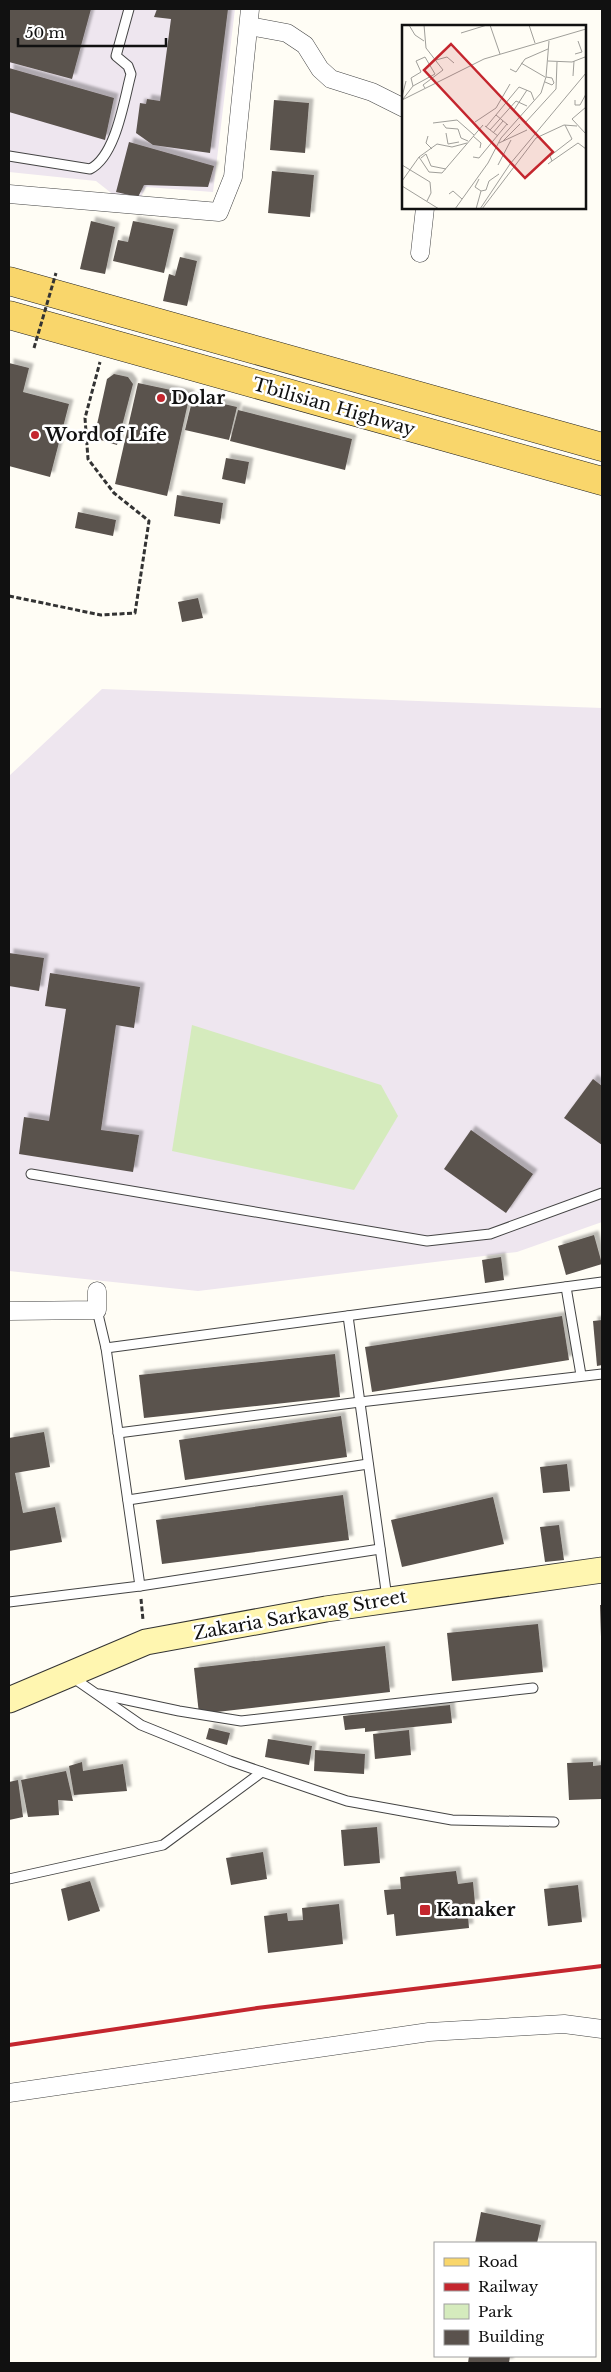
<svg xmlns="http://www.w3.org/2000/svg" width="611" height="2372" font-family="'Libre Baskerville',serif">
  <defs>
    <filter id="shadow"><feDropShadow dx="4.5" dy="-4.5" stdDeviation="1" flood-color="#0004"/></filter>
  </defs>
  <rect width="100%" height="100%" fill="#fffdf5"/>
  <!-- industrial -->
  <g fill="#eee6ef">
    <path d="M9,9H235L213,192L146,187L139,201L115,196L96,181L9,172Z"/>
    <path d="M102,689L602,708V1222L517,1252L198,1291L9,1271V776Z"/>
  </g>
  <!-- green -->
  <path fill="#d5ebbd" d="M192,1025L381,1085L398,1116L354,1190L172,1151Z"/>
  <!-- building -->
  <g fill="#5a524d" filter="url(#shadow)">
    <path d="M9,9H91L72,79L9,62Z"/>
    <path d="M157,9H228L210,153L153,145L136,133L140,103L146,104L147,99L160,101L171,19L154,17Z"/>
    <path d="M9,68L114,98L105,140L9,112Z"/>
    <path d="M274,100L309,103L305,153L270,150Z"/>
    <path d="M129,142L214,166L208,187L144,185L138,197L116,192Z"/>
    <path d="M272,171L314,175L310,217L268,213Z"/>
    <path d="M91,221L115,227L105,274L80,269Z"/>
    <path d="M133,221L174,229L164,273L113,261L118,240L128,242Z"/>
    <path d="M180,257L197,261L187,306L163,301L169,274L175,276Z"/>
    <path d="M9,363L29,368L23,392L69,404L50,477L9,466Z"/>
    <path d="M114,374L128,377L133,384L117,445L94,438L107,379Z"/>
    <path d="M138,383L190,394L167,496L115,484Z"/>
    <path d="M193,397L237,407L229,440L185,430Z"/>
    <path d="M238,410L352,439L345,470L230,441Z"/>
    <path d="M226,458L249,462L245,484L222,479Z"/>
    <path d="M177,495L223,503L220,524L174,516Z"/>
    <path d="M78,512L116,520L113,536L75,528Z"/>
    <path d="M198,598L203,618L182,622L178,602Z"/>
    <path d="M9,953L44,958L39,991L9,986Z"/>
    <path d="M50,973L140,987L134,1028L116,1025L101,1130L139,1135L133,1172L19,1154L24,1117L49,1121L66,1009L45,1006Z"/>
    <path d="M593,1079L602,1086V1145L564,1118Z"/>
    <path d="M471,1130L533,1174L506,1213L444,1169Z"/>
    <path d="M594,1235L602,1264L566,1275L558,1246Z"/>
    <path d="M501,1257L504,1280L485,1283L482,1260Z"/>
    <path d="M562,1316L569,1360L372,1392L365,1347Z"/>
    <path d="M602,1320V1365L597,1366L593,1321Z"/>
    <path d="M335,1354L340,1397L144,1418L139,1375Z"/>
    <path d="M341,1416L347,1457L185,1480L179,1440Z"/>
    <path d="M44,1432L50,1467L15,1473L23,1513L55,1507L62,1542L9,1551V1438Z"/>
    <path d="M567,1464L570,1491L543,1493L540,1467Z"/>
    <path d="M343,1495L349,1540L162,1564L156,1520Z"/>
    <path d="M493,1497L504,1544L402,1567L391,1520Z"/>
    <path d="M559,1525L564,1560L545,1562L540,1527Z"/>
    <path d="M600,1605H602V1636H601Z"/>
    <path d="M538,1624L543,1672L452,1681L447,1633Z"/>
    <path d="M385,1646L390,1692L199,1714L194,1668Z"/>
    <path d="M450,1705L452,1723L365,1732V1728L345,1730L343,1716Z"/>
    <path d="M209,1728L230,1733L227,1745L206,1739Z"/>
    <path d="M409,1730L411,1755L375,1759L373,1734Z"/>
    <path d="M268,1739L312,1746L309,1765L265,1757Z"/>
    <path d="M315,1750L365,1754L364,1774L314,1771Z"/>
    <path d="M82,1762L83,1771L123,1764L127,1791L74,1795L69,1766Z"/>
    <path d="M593,1762V1766L602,1765V1799L569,1800L567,1763Z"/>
    <path d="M66,1771L73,1801L58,1800L59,1815L28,1817L21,1780Z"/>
    <path d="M18,1780L23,1817L9,1820V1782Z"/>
    <path d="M377,1827L380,1863L344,1866L341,1830Z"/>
    <path d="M263,1852L267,1879L231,1885L226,1858Z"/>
    <path d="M456,1871L458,1884L473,1882L475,1904L467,1905L469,1928L396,1936L394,1914L387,1915L384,1890L401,1889L400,1877Z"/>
    <path d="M90,1881L100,1911L68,1921L61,1889Z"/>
    <path d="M578,1885L582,1922L548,1926L544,1889Z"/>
    <path d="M339,1904L343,1944L268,1953L264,1916L287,1913L288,1921L303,1920L302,1908Z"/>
    <path d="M481,2212L541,2225L537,2243H475Z"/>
    <path d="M469,2356H510L509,2363H468Z"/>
  </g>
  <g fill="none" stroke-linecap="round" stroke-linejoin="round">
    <!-- lane casing -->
    <g stroke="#444" stroke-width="11">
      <g id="lane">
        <path d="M9,156L90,169C116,156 124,100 131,74L128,66L116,56L129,9"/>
        <path d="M31,1174L427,1241L490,1234L602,1193"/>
        <path d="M566,1287L581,1375"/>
        <path d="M97,1310L106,1348L140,1586"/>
        <path d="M348,1316L387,1598"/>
        <path d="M106,1348L602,1282"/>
        <path d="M118,1433L360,1402L602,1374"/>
        <path d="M128,1500L368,1464"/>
        <path d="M9,1602L140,1586L380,1549"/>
        <path d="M72,1677L141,1725L230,1761L347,1801L452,1820L554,1822"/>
        <path d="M99,1694L179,1711L241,1721L533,1688"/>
        <path d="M9,1879L163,1845L262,1772"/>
      </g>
    </g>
    <!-- street casing -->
    <g stroke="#444" stroke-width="19">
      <g id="street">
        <path d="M249,26L287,33L305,45L320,69L331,79L372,92L404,108"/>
        <path d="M9,194L219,212L233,177L250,9"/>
        <path d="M420,253L425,208"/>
        <path d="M9,1311L97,1310V1291"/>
        <path d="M9,2093L429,2032L564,2024L602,2029"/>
      </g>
    </g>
    <!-- secondary casing -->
    <g stroke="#333" stroke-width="27">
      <path id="secondary" d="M9,1700L146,1642L326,1609L602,1570"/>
    </g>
    <!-- primary casing -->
    <g stroke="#222" stroke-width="29">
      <g id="primary">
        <path d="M9,281L602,447"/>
        <path d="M9,315L602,481"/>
      </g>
    </g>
    <!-- path -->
    <g stroke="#333" stroke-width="3" stroke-dasharray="5 2.5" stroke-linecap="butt">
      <path d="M9,596L101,615L135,613L149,521L114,493L88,459L85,418L100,362"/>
      <path d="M141,1599L143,1620"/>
    </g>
    <!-- lane -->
    <use href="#lane" stroke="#fff" stroke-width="9"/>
    <!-- street -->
    <use href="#street" stroke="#fff" stroke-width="18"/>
    <!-- secondary -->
    <use href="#secondary" stroke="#fff6b0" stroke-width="25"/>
    <!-- primary -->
    <use href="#primary" stroke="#f9d66b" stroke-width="28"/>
    <!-- rail -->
    <path stroke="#c4262e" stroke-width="4" d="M9,2045L257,2008L602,1966"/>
    <!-- path-bridge -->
    <path stroke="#333" stroke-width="3" stroke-dasharray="5 2.5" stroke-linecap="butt" d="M34,348L56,273"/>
  </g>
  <!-- markers -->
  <g fill="#c4262e" stroke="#fff" stroke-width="2">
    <circle cx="161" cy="398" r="5"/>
    <circle cx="35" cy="435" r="5"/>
    <rect x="419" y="1904" width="12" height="12" rx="2.5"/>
  </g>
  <g text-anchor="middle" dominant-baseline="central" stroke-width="5" stroke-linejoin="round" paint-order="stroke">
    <!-- poi labels -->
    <g font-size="18" font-weight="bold" fill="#111" stroke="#fff" text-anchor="start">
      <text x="171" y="398">Dolar</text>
      <text x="45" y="435">Word of Life</text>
      <text x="436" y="1910">Kanaker</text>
    </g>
    <!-- street labels -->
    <g font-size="18" fill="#111" stroke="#fff">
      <text transform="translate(334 407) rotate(16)">Tbilisian Highway</text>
      <text transform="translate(300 1615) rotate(-10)">Zakaria Sarkavag Street</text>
    </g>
  </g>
  <!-- overview -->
  <g transform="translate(402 25)">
    <rect width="184" height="184" fill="#fffdf5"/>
    <path fill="none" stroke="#a09f9a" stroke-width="1" d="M7,0L13,10L22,16M22,0L24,23L41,45L21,60L23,63M88,0L98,29M127,0L133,18M59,8L85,0M173,29L180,27L176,16M34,35L45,32L52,38M146,36L170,37L183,32M119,38L143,52M108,44L114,47L123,34L146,24M171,51L172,36M143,57L150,60L152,58L150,53L144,52M0,72L4,56M1,74L11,61L9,53L19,47L14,36L23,32L33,49L11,61M0,75L82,34L184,4M173,75V80H178L184,69M184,82L170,94L184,109M112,85L125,65M94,90L106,100M73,97L94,83L108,59M31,98L55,95L72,110M123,98L154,64L155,37M41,99L44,103L56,104L59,113L66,116M83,101L96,111M84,102L117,62L129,67L132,75M88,105L114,76L125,81M44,108L46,119L57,117M91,108L101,96M26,111L24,118L30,124M71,111L79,118L78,123M101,116L118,99M97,118L125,105M17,132L35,119L50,122L65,118M71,132L77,133L105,99M19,133L24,129L29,141L44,144M150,136L176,118L184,124M146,139L150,136L148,131L170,114L163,100M0,140L28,157L29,168L25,176M96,140L109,115M77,154L73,162L79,166M0,156L17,132L27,147L40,148L81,100M0,161L37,184M47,169L51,166L60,174M53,184L86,138L99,113L139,68L144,52L147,16M74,184L79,166L84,165L87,156L97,149M78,184L108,139L184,48M80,184L134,113L162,100L175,101"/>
    <path fill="#c4262e" fill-opacity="0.15" stroke="#c4262e" stroke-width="2.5" d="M49,19L151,127L123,153L22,45Z"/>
    <rect width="184" height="184" fill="none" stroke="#111" stroke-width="2.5"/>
  </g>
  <!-- border -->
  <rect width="611" height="2372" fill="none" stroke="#111111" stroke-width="20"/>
  <!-- legend -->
  <rect x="434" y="2242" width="162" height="115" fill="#ffffff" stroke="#a0a0a0"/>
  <rect x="444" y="2258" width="25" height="8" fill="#f9d66b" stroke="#a0a0a0"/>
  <text x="478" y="2267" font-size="15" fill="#111111">Road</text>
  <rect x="444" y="2283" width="25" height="8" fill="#c4262e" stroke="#a0a0a0"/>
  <text x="478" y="2292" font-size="15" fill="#111111">Railway</text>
  <rect x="444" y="2304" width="25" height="15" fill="#d5ebbd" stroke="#a0a0a0"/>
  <text x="478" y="2317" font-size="15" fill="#111111">Park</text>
  <rect x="444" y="2330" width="25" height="15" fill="#5a524d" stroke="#a0a0a0"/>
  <text x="478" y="2342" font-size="15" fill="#111111">Building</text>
  <!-- scale -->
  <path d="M18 38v8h148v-8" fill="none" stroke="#111111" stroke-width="2.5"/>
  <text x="25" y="38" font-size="15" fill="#111111" stroke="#ffffff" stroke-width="4" paint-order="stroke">50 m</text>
</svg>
